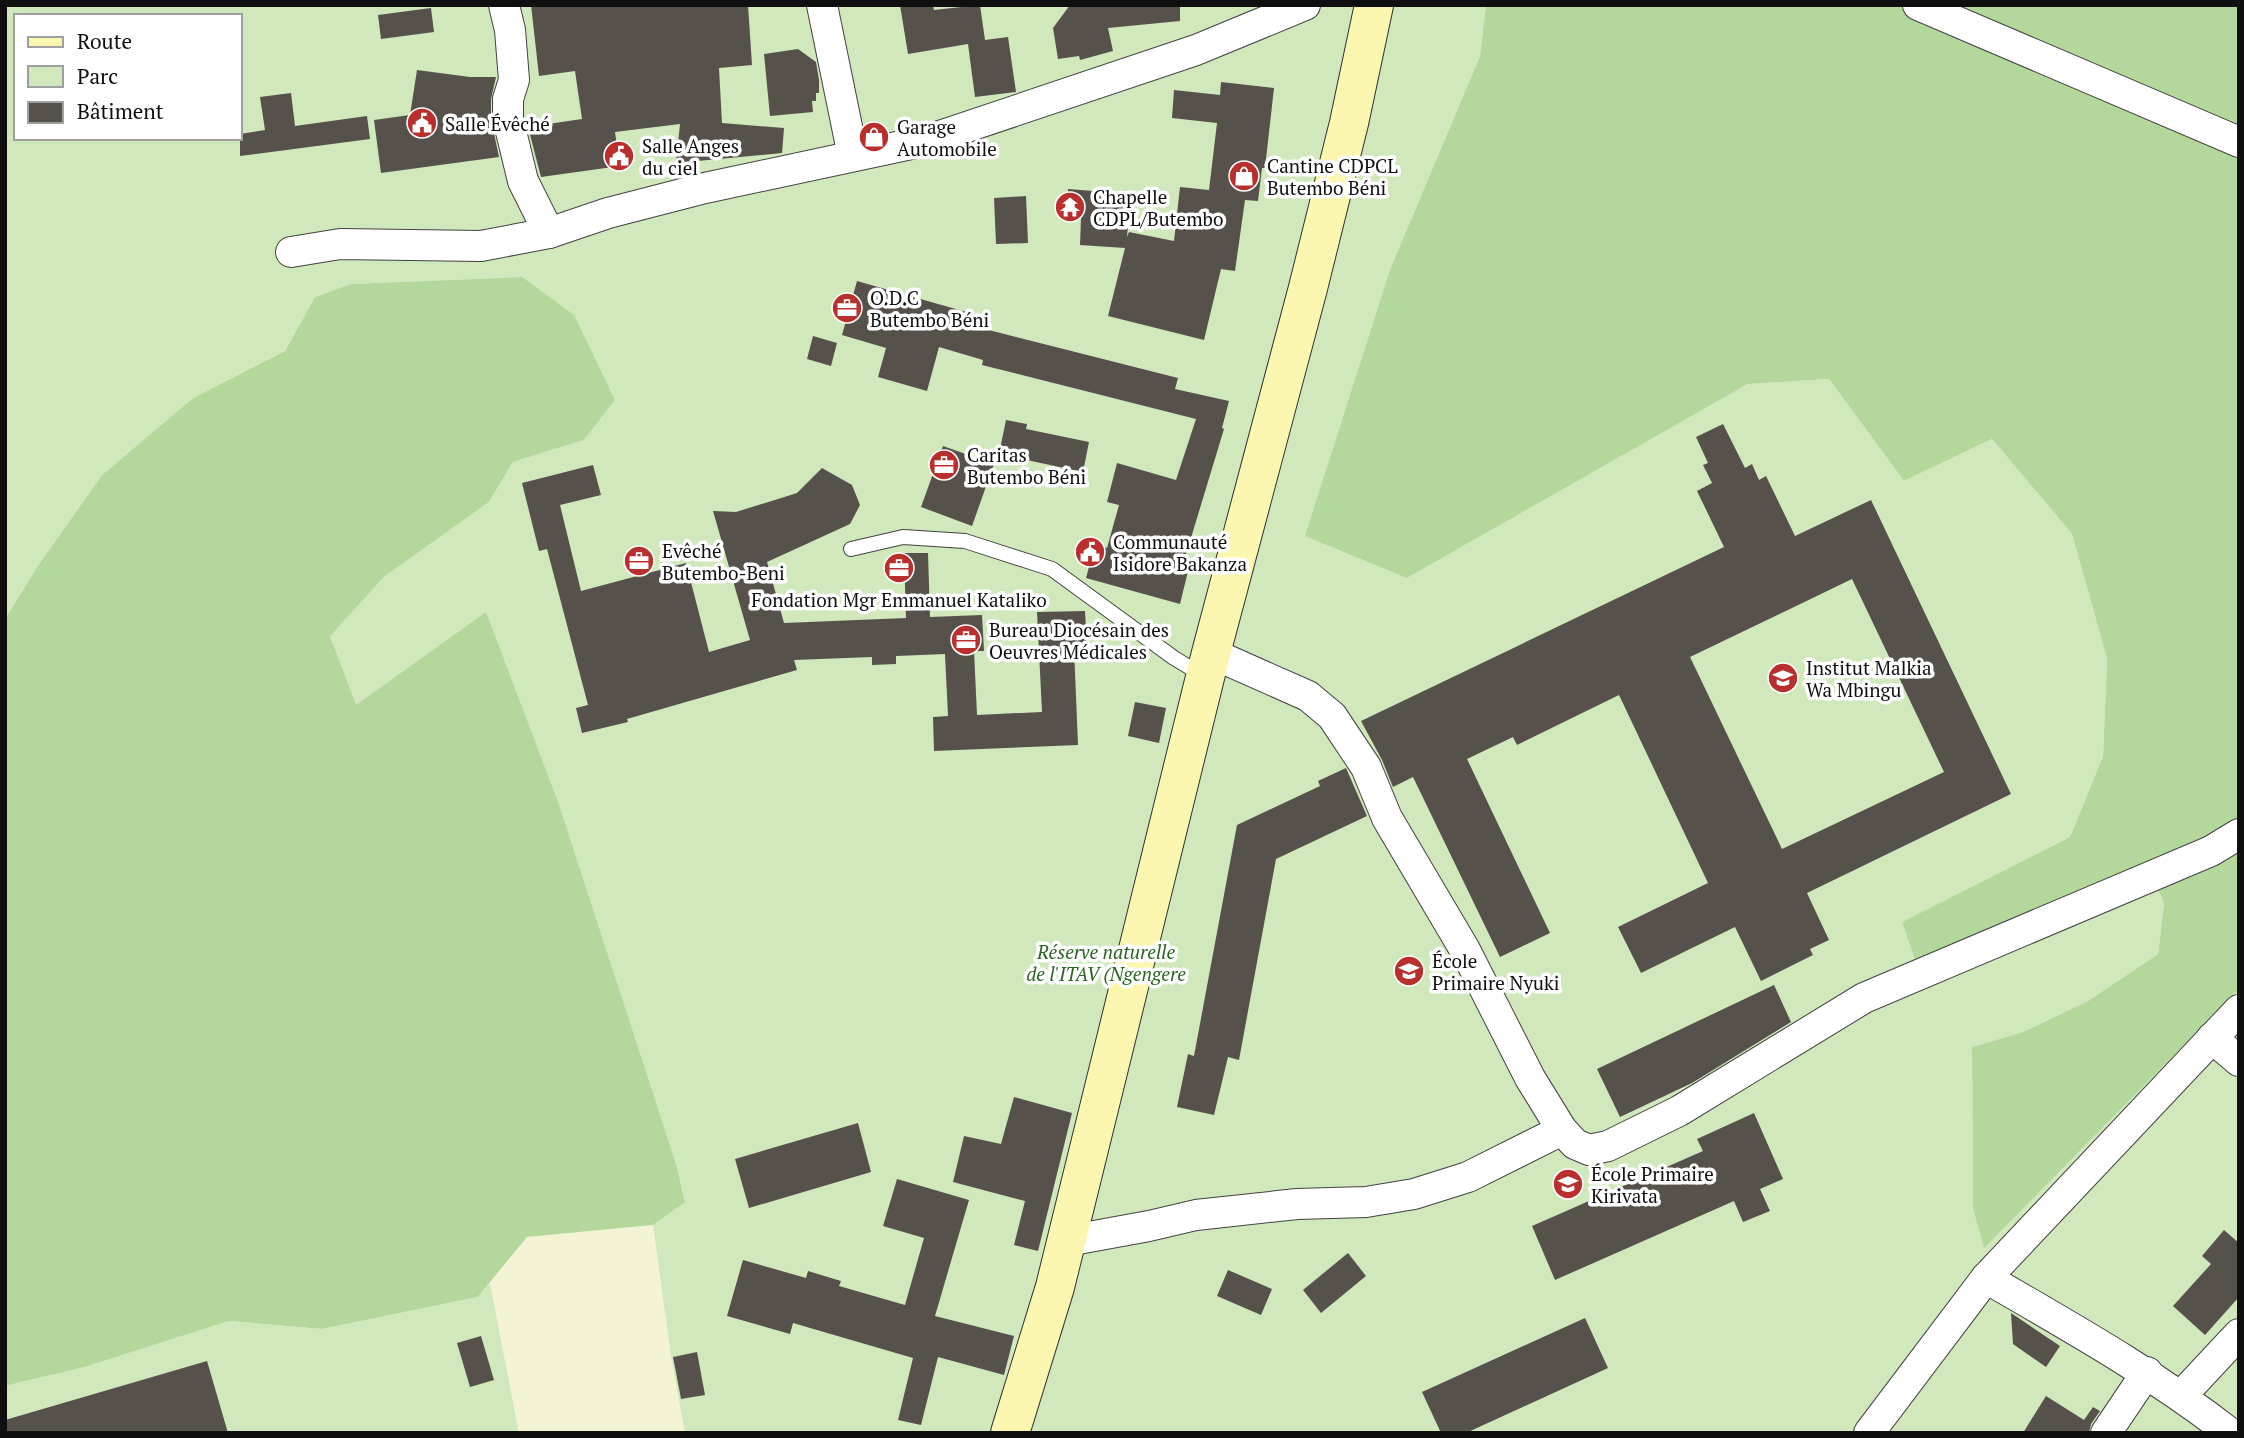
<svg xmlns="http://www.w3.org/2000/svg" width="2244" height="1438" font-family="'PT Serif',serif">
  <rect width="100%" height="100%" fill="#fefdf2"/>
  <!-- farmland -->
  <path fill="#f4f3d3" d="M653,1225L671,1357L685,1433H519L490,1283L527,1237Z"/>
  <!-- green -->
  <g fill="#d0e8bc" fill-rule="evenodd">
    <path d="M5,5H1486L1480,56L1391,267L1407,578L1748,384L1829,379L1904,481L1992,439L2072,534L2107,659L2103,756L2070,837L1902,922L1915,960L2149,869L2164,903L2158,954L2088,1001L2023,1032L1972,1047L1973,1209L1984,1247L2239,989V1433H685L671,1357L653,1225L685,1201L677,1167L486,613L355,706L330,635L384,577L489,502L513,462L584,440L615,400L522,277L351,284L315,297L285,351L193,398L102,475L37,567L5,619ZM16,16H240V138H16Z"/>
    <path d="M490,1283L519,1433H5V1386L85,1367L229,1321L322,1329L478,1297Z"/>
  </g>
  <!-- forest -->
  <g fill="#b4d89c">
    <path d="M1486,5H2239V989L1984,1248L1973,1209L1972,1047L2023,1032L2088,1001L2158,954L2164,903L2149,869L1915,960L1902,922L2070,837L2103,756L2107,659L2072,534L1992,439L1904,481L1829,379L1748,384L1407,578L1305,536L1391,267L1480,56Z"/>
    <path d="M522,277L574,315L615,400L584,440L513,462L489,502L384,577L330,636L356,705L486,612L558,802L677,1167L685,1202L653,1225L527,1237L478,1297L322,1329L229,1321L85,1367L5,1386V619L37,567L102,475L193,398L285,351L315,297L351,284Z"/>
  </g>
  <!-- building -->
  <g fill="#57514c" fill-rule="evenodd">
    <path d="M531,5H748L752,65L719,68L722,123L784,128L782,153L676,163L680,124L615,132L620,166L541,177L528,127L582,119L575,71L539,76Z"/>
    <path d="M900,5H933L934,10L980,5L985,40L1008,37L1016,92L975,97L968,44L908,54Z"/>
    <path d="M1070,5H1180V21L1108,28L1113,51L1080,60L1079,56L1058,59L1053,28Z"/>
    <path d="M431,8L434,32L381,39L378,15Z"/>
    <path d="M798,49L816,62L819,80V93H816V101H812L813,112L770,116L764,54Z"/>
    <path d="M417,70L470,77H496L491,99V119L499,157L381,173L374,120L410,115Z"/>
    <path d="M1221,82L1274,88L1265,168H1262L1258,201L1245,200L1235,271L1221,269L1204,340L1108,316L1125,248L1080,245L1081,218L1066,217L1068,189L1131,194L1127,237L1129,232L1174,241L1180,187L1209,190L1217,123L1172,118L1174,90L1220,95Z"/>
    <path d="M291,93L295,126L367,116L370,139L240,156V134L265,130L260,97Z"/>
    <path d="M1026,196L1028,243L996,244L994,198Z"/>
    <path d="M857,281L977,315L973,326L1178,378L1175,389L1229,401L1222,428L1224,429L1184,561L1190,563L1180,604L1086,578L1095,545L1107,548L1119,505L1107,502L1117,463L1176,480L1196,419L982,365L983,360L939,347L927,391L878,377L886,348L842,335Z"/>
    <path d="M813,336L837,343L831,366L807,359Z"/>
    <path d="M1006,420L1027,424L1026,429L1089,442L1083,472L999,454Z"/>
    <path d="M1723,424L1745,468L1752,464L1759,480L1766,476L1795,536L1871,500L2011,794L1807,893L1829,940L1810,949L1813,955L1761,981L1735,927L1641,973L1618,927L1708,883L1619,695L1517,745L1513,737L1467,759L1550,933L1500,957L1413,777L1393,787L1382,760L1361,721L1724,547L1697,491L1712,483L1703,465L1708,463L1696,437ZM1852,579L1944,772L1782,849L1690,657Z"/>
    <path d="M943,446L994,464L972,526L921,507Z"/>
    <path d="M593,465L601,495L560,505L581,591L686,563L709,652L750,640L713,511L736,512L797,493L822,468L852,485L860,505L850,524L767,562L784,623L906,618L904,553H928L930,617L982,615L984,651H974L977,715L1042,712L1037,612L1085,611L1087,648H1074L1078,745L934,751L933,717L948,716L945,654L896,656V664L872,665V657L794,660L797,670L627,719L628,722L582,733L576,708L588,705L547,549L539,551L522,483Z"/>
    <path d="M1135,702L1166,708L1159,743L1128,736Z"/>
    <path d="M1346,768L1367,816L1276,859L1239,1060L1228,1057L1214,1115L1177,1107L1188,1054L1194,1056L1237,825L1320,786L1318,781Z"/>
    <path d="M1774,985L1791,1022L1692,1083L1620,1117L1597,1069Z"/>
    <path d="M1014,1097L1072,1113L1038,1251L1014,1245L1025,1201L953,1182L964,1136L1001,1144Z"/>
    <path d="M1754,1113L1783,1179L1760,1189L1770,1211L1743,1222L1734,1201L1555,1280L1532,1226L1703,1151L1697,1139Z"/>
    <path d="M858,1123L871,1172L749,1208L735,1159Z"/>
    <path d="M897,1179L969,1200L935,1316L1014,1336L1004,1375L938,1357L921,1425L898,1420L913,1358L793,1323L790,1334L727,1316L743,1260L806,1278L808,1271L841,1281L839,1286L905,1305L924,1238L883,1226Z"/>
    <path d="M2224,1230L2239,1243V1297L2205,1335L2173,1306L2211,1264L2202,1256Z"/>
    <path d="M1348,1253L1366,1276L1321,1313L1303,1290Z"/>
    <path d="M1228,1270L1272,1289L1261,1315L1217,1296Z"/>
    <path d="M2011,1313L2060,1346L2046,1367L2013,1344Z"/>
    <path d="M1585,1318L1608,1368L1466,1433H1441L1422,1392Z"/>
    <path d="M481,1336L494,1380L470,1387L457,1343Z"/>
    <path d="M697,1352L705,1395L681,1399L673,1357Z"/>
    <path d="M207,1361L228,1433H5V1420Z"/>
    <path d="M2046,1396L2084,1420L2093,1407L2100,1411L2091,1424L2089,1433H2023Z"/>
  </g>
  <g fill="none" stroke-linecap="round" stroke-linejoin="round">
    <!-- lane casing -->
    <g stroke="#424242" stroke-width="16">
      <path id="lane" d="M851,549L903,537L965,541L1052,569L1174,658L1204,676"/>
    </g>
    <!-- street casing -->
    <g stroke="#424242" stroke-width="32">
      <g id="street">
        <path d="M504,5L510,30L514,80L508,99V119L523,181L549,233"/>
        <path d="M822,5L853,156"/>
        <path d="M1918,5L2239,142"/>
        <path d="M291,252L340,244L481,246L549,233L608,213L705,188L925,141L1196,50L1305,5"/>
        <path d="M1211,653L1308,696L1332,716L1366,767L1387,818L1465,950L1530,1078L1562,1130L1575,1144L1589,1150L1608,1146L1679,1111L1864,998L2211,851L2239,834"/>
        <path d="M2212,1038L2239,1061"/>
        <path d="M1067,1241L1149,1226L1196,1215L1297,1204L1366,1202L1414,1194L1468,1177L1562,1130"/>
        <path d="M1986,1278C2070,1327 2153,1373 2230,1433"/>
        <path d="M2182,1395L2239,1334"/>
        <path d="M1869,1433L1986,1278L2239,1010"/>
        <path d="M2106,1433L2147,1372"/>
      </g>
    </g>
    <!-- secondary casing -->
    <g stroke="#313131" stroke-width="40">
      <path id="secondary" d="M1010,1433L1055,1287L1211,653L1308,288L1349,123L1374,5"/>
    </g>
    <!-- lane -->
    <use href="#lane" stroke="#fff" stroke-width="14"/>
    <!-- street -->
    <use href="#street" stroke="#fff" stroke-width="30"/>
    <!-- secondary -->
    <use href="#secondary" stroke="#fbf7b0" stroke-width="38"/>
  </g>
  <!-- icons -->
  <defs>
    <g id="civic-disc" transform="scale(1.575)"><circle r="9.5" fill="#b92f2d" stroke="#fff"/><path d="M-.6-6.5H3V-4.5H.6V-3L4-1V1h2V6H-6V1h2V-1L-.6-3ZM-1.2 2.5V6h2.4V2.5Z" fill="#fff"/></g>
    <g id="shop-disc" transform="scale(1.575)"><circle r="9.5" fill="#b92f2d" stroke="#fff"/><path d="M-5-2.5h2.3a2.7 3.5 0 0 1 5.4 0H5L5.5 6h-11ZM-1.5-2.5h3a1.5 2.3 0 0 0-3 0Z" fill="#fff"/></g>
    <g id="temple-disc" transform="scale(1.575)"><circle r="9.5" fill="#b92f2d" stroke="#fff"/><path d="M0-6L5-2H3V0L6.5 2.5H4V6H1.5V3h-3V6H-4V2.5H-6.5L-3 0V-2H-5Z" fill="#fff"/></g>
    <g id="office-disc" transform="scale(1.575)"><circle r="9.5" fill="#b92f2d" stroke="#fff"/><path d="M-6-3h4V-5.5h4V-3h4V5H-6ZM-1-4.5V-3h2v-1.5ZM-6 0V1H6V0Z" fill="#fff"/></g>
    <g id="school-disc" transform="scale(1.575)"><circle r="9.5" fill="#b92f2d" stroke="#fff"/><path d="M0-5L7-2L0 1L-7-2ZM-4 1L0 2.5L4 1V4Q0 6-4 4Z" fill="#fff"/></g>
  </defs>
  <g fill-rule="evenodd">
    <use href="#civic-disc" x="422" y="123"/>
    <use href="#shop-disc" x="874" y="137"/>
    <use href="#civic-disc" x="619" y="156"/>
    <use href="#shop-disc" x="1244" y="176"/>
    <use href="#temple-disc" x="1070" y="207"/>
    <use href="#office-disc" x="847" y="308"/>
    <use href="#office-disc" x="944" y="465"/>
    <use href="#civic-disc" x="1090" y="552"/>
    <use href="#office-disc" x="639" y="561"/>
    <use href="#office-disc" x="899" y="568"/>
    <use href="#office-disc" x="966" y="640"/>
    <use href="#school-disc" x="1783" y="678"/>
    <use href="#school-disc" x="1409" y="971"/>
    <use href="#school-disc" x="1568" y="1184"/>
  </g>
  <g text-anchor="middle" dominant-baseline="central" stroke-width="7" stroke-linejoin="round" paint-order="stroke">
    <!-- poi labels -->
    <g font-size="19" fill="#0f0f0f" stroke="#fff" text-anchor="start">
      <text x="445" y="123">Salle Évêché</text>
      <text x="897" y="126">Garage<tspan x="897" dy="22">Automobile</tspan></text>
      <text x="642" y="145">Salle Anges<tspan x="642" dy="22">du ciel</tspan></text>
      <text x="1267" y="165">Cantine CDPCL<tspan x="1267" dy="22">Butembo Béni</tspan></text>
      <text x="1093" y="196">Chapelle<tspan x="1093" dy="22">CDPL/Butembo</tspan></text>
      <text x="870" y="297">O.D.C<tspan x="870" dy="22">Butembo Béni</tspan></text>
      <text x="967" y="454">Caritas<tspan x="967" dy="22">Butembo Béni</tspan></text>
      <text x="1113" y="541">Communauté<tspan x="1113" dy="22">Isidore Bakanza</tspan></text>
      <text x="662" y="550">Evêché<tspan x="662" dy="22">Butembo-Beni</tspan></text>
      <text x="899" y="599" text-anchor="middle">Fondation Mgr Emmanuel Kataliko</text>
      <text x="989" y="629">Bureau Diocésain des<tspan x="989" dy="22">Oeuvres Médicales</tspan></text>
      <text x="1806" y="667">Institut Malkia<tspan x="1806" dy="22">Wa Mbingu</tspan></text>
      <text x="1432" y="960">École<tspan x="1432" dy="22">Primaire Nyuki</tspan></text>
      <text x="1591" y="1173">École Primaire<tspan x="1591" dy="22">Kirivata</tspan></text>
    </g>
    <!-- park labels -->
    <g font-size="19" font-style="italic" fill="#2b6522" stroke="#fff">
      <text x="1106" y="951">Réserve naturelle<tspan x="1106" dy="22">de l'ITAV (Ngengere</tspan></text>
    </g>
  </g>
  <!-- border -->
  <rect width="2244" height="1438" fill="none" stroke="#0f0f0f" stroke-width="14"/>
  <!-- legend -->
  <rect x="14" y="14" width="228" height="126" fill="#ffffff" stroke="#9f9f9f" stroke-width="2"/>
  <rect x="28" y="37" width="35" height="10" fill="#fbf7b0" stroke="#9f9f9f" stroke-width="2"/>
  <text x="77" y="49" font-size="21" fill="#0f0f0f">Route</text>
  <rect x="28" y="66" width="35" height="21" fill="#d0e8bc" stroke="#9f9f9f" stroke-width="2"/>
  <text x="77" y="84" font-size="21" fill="#0f0f0f">Parc</text>
  <rect x="28" y="102" width="35" height="21" fill="#57514c" stroke="#9f9f9f" stroke-width="2"/>
  <text x="77" y="119" font-size="21" fill="#0f0f0f">Bâtiment</text>
</svg>
